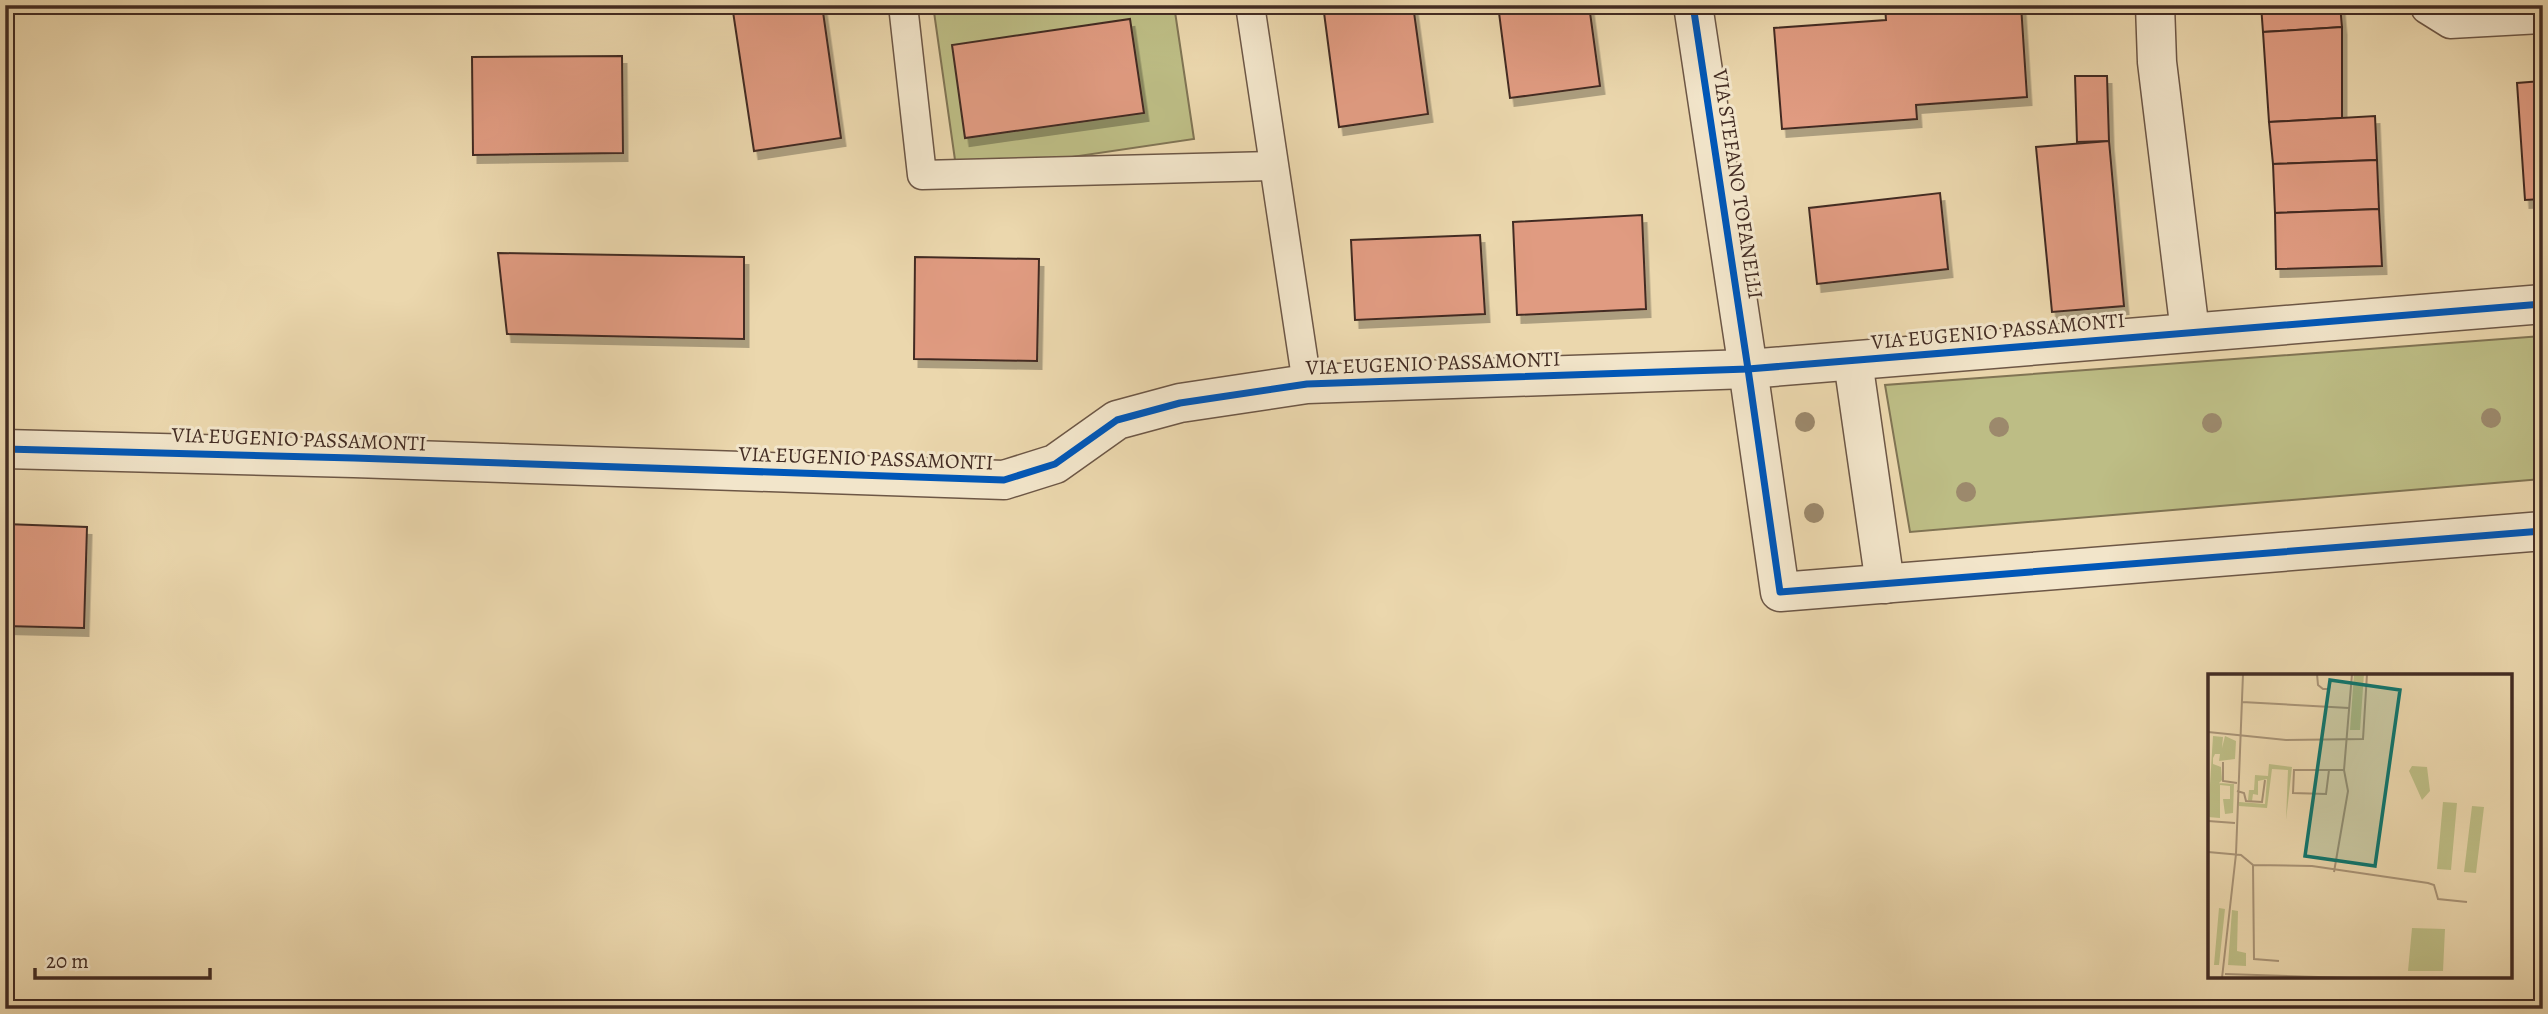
<svg xmlns="http://www.w3.org/2000/svg" width="2548" height="1014" font-family="Alegreya,serif">
  <defs>
    <filter id="shadow"><feDropShadow dx="4.5" dy="8" stdDeviation="0" flood-color="#0004"/></filter>
  </defs>
  <rect width="100%" height="100%" fill="#ebd7ad"/>
  <filter id="stains"><feTurbulence type="fractalNoise" baseFrequency=".00286" numOctaves="4"/><feColorMatrix values="0 0 0 0 .2 0 0 0 0 .09 0 0 0 0 .02 0 0 0 .5 -.17"/></filter>
  <radialGradient id="worn" r=".72"><stop offset=".6" stop-color="#630" stop-opacity="0"/><stop offset="1" stop-color="#630" stop-opacity=".3"/></radialGradient>
  <!-- green -->
  <g fill="#bdbd85" stroke="#807454" stroke-width="2">
    <path d="M933,5H1174L1194,139L957,174Z"/>
    <path d="M2543,336V479L1910,532L1885,385Z"/>
  </g>
  <!-- building -->
  <g fill="#e09b81" stroke="#432c23" stroke-width="2" filter="url(#shadow)">
    <path d="M732,5H822L841,138L754,151Z"/>
    <path d="M1323,5H1413L1428,114L1339,127Z"/>
    <path d="M1498,5H1589L1600,86L1510,98Z"/>
    <path d="M2021,5L2027,97L1916,105L1917,119L1782,129L1774,28L1886,20L1885,6Z"/>
    <path d="M2261,5H2340L2342,27L2263,32Z"/>
    <path d="M1130,19L1144,113L965,138L952,45Z"/>
    <path d="M2342,27V118L2269,122L2263,32Z"/>
    <path d="M622,56L623,153L473,155L472,57Z"/>
    <path d="M2075,76H2107L2109,141L2077,142Z"/>
    <path d="M2543,81V199L2525,200L2517,83Z"/>
    <path d="M2375,116L2377,160L2273,164L2269,122Z"/>
    <path d="M2109,141L2124,306L2052,312L2036,147Z"/>
    <path d="M2377,160L2379,209L2275,213L2273,164Z"/>
    <path d="M1940,193L1948,269L1817,284L1809,208Z"/>
    <path d="M2379,209L2382,266L2276,269L2275,213Z"/>
    <path d="M1642,215L1646,309L1517,315L1513,222Z"/>
    <path d="M1480,235L1485,314L1355,320L1351,240Z"/>
    <path d="M498,253L744,257V339L507,334Z"/>
    <path d="M915,257L1039,259L1037,361L914,359Z"/>
    <path d="M5,524L87,527L84,628L5,626Z"/>
  </g>
  <g fill="none" stroke-linecap="round" stroke-linejoin="round">
    <!-- service casing -->
    <g stroke="#6d5746" stroke-width="31">
      <g id="service">
        <path d="M903,5L922,175L1273,166"/>
        <path d="M1250,5L1307,384"/>
        <path d="M2425,5L2426,9L2450,24L2543,19"/>
      </g>
    </g>
    <!-- minor casing -->
    <g stroke="#6d5746" stroke-width="41">
      <g id="minor">
        <path d="M1693,5L1748,369L1780,592L2543,531"/>
        <path d="M2155,5L2157,62L2190,332"/>
        <path d="M1853,361L1885,584"/>
        <path d="M5,449L354,458L1004,480L1055,464L1117,420L1180,403L1307,384L1748,369L2543,304"/>
      </g>
    </g>
    <!-- service -->
    <use href="#service" stroke="#f2e5ca" stroke-width="28"/>
    <!-- minor -->
    <use href="#minor" stroke="#f2e5ca" stroke-width="38"/>
    <!-- cycleway casing -->
    <g stroke="#f2e5ca" stroke-width="11">
      <g id="cycleway">
        <path d="M1693,5L1748,369L1780,592L2543,531"/>
        <path d="M5,449L354,458L1004,480L1055,464L1117,420L1180,403L1307,384L1748,369L2543,304"/>
      </g>
    </g>
    <!-- cycleway -->
    <use href="#cycleway" stroke="#0057b8" stroke-width="7"/>
  </g>
  <!-- trees -->
  <g fill="#9c896c">
    <circle cx="2491" cy="418" r="10"/>
    <circle cx="1805" cy="422" r="10"/>
    <circle cx="2212" cy="423" r="10"/>
    <circle cx="1999" cy="427" r="10"/>
    <circle cx="1966" cy="492" r="10"/>
    <circle cx="1814" cy="513" r="10"/>
  </g>
  <g text-anchor="middle" dominant-baseline="central" stroke-width="6" stroke-linejoin="round" paint-order="stroke">
    <!-- street labels -->
    <g font-size="21" fill="#432c23" stroke="#f2e5ca">
      <text transform="translate(1738 184) rotate(81)">VIA STEFANO TOFANELLI</text>
      <text transform="translate(1998 331) rotate(-5)">VIA EUGENIO PASSAMONTI</text>
      <text transform="translate(1433 363) rotate(-2)">VIA EUGENIO PASSAMONTI</text>
      <text transform="translate(299 439) rotate(2)">VIA EUGENIO PASSAMONTI</text>
      <text transform="translate(866 458) rotate(2)">VIA EUGENIO PASSAMONTI</text>
    </g>
  </g>
  <!-- overview -->
  <g transform="translate(2208 674)">
    <rect width="304" height="304" fill="#ebd7ad"/>
    <path d="M146,0H156L152,56H142ZM5,62L15,63L14,74L17,62L28,67L27,85L11,87L12,80H7L5,84V90L13,93L14,106L8,112L11,109L26,110L25,139L17,140L15,125H22V112L12,111V144L0,143ZM61,90L84,93L78,146L80,96L64,95L59,134L31,132V128L57,130L59,105L50,107V121L45,120L44,127L40,126L41,116H46L47,101L60,102ZM204,92L219,93L222,117L214,126L201,97ZM235,128L249,129L243,196L229,195ZM264,132L276,133L268,199L256,198ZM11,234L17,235L11,291H6ZM24,236L30,237L29,277L38,279V292L20,291ZM204,254L237,255L235,297H200Z" fill="#bdbd85"/>
    <path fill="none" stroke="#a89376" stroke-width="2" d="M109,0L110,11L115,15H121L123,6M34,28L141,34M0,58L78,66L155,65L159,0M15,88V107L29,109M121,96L118,120L85,119L86,96H136M29,117L36,119L38,127L54,128L57,106M0,147L27,149M0,178L33,181L45,191L46,285L71,287M45,191L104,192L220,209L226,211L230,225L259,228M126,198L140,117L136,96L144,0M17,300L142,304M14,304L28,180L35,0"/>
    <path fill="#0f766e" fill-opacity="0.15" stroke="#0f766e" stroke-width="3.5" d="M122,6L192,16L167,192L97,182Z"/>
    <rect width="304" height="304" fill="none" stroke="#432c23" stroke-width="3.5"/>
  </g>
  <!-- margin -->
  <rect width="2548" height="1014" fill="none" stroke="#ebd7ad" stroke-width="28"/>
  <rect x="7" y="7" width="2534" height="1000" fill="none" stroke="#432c23" stroke-width="3.5"/>
  <rect x="14" y="14" width="2520" height="986" fill="none" stroke="#432c23" stroke-width="2"/>
  <!-- scale -->
  <path d="M35 968v10h175v-10" fill="none" stroke="#432c23" stroke-width="3.5"/>
  <text x="46" y="968" font-size="21" fill="#432c23" stroke="#f2e5ca" stroke-width="5" paint-order="stroke">20 m</text>
  <rect width="100%" height="100%" filter="url(#stains)"/>
  <rect width="100%" height="100%" fill="url(#worn)"/>
</svg>
